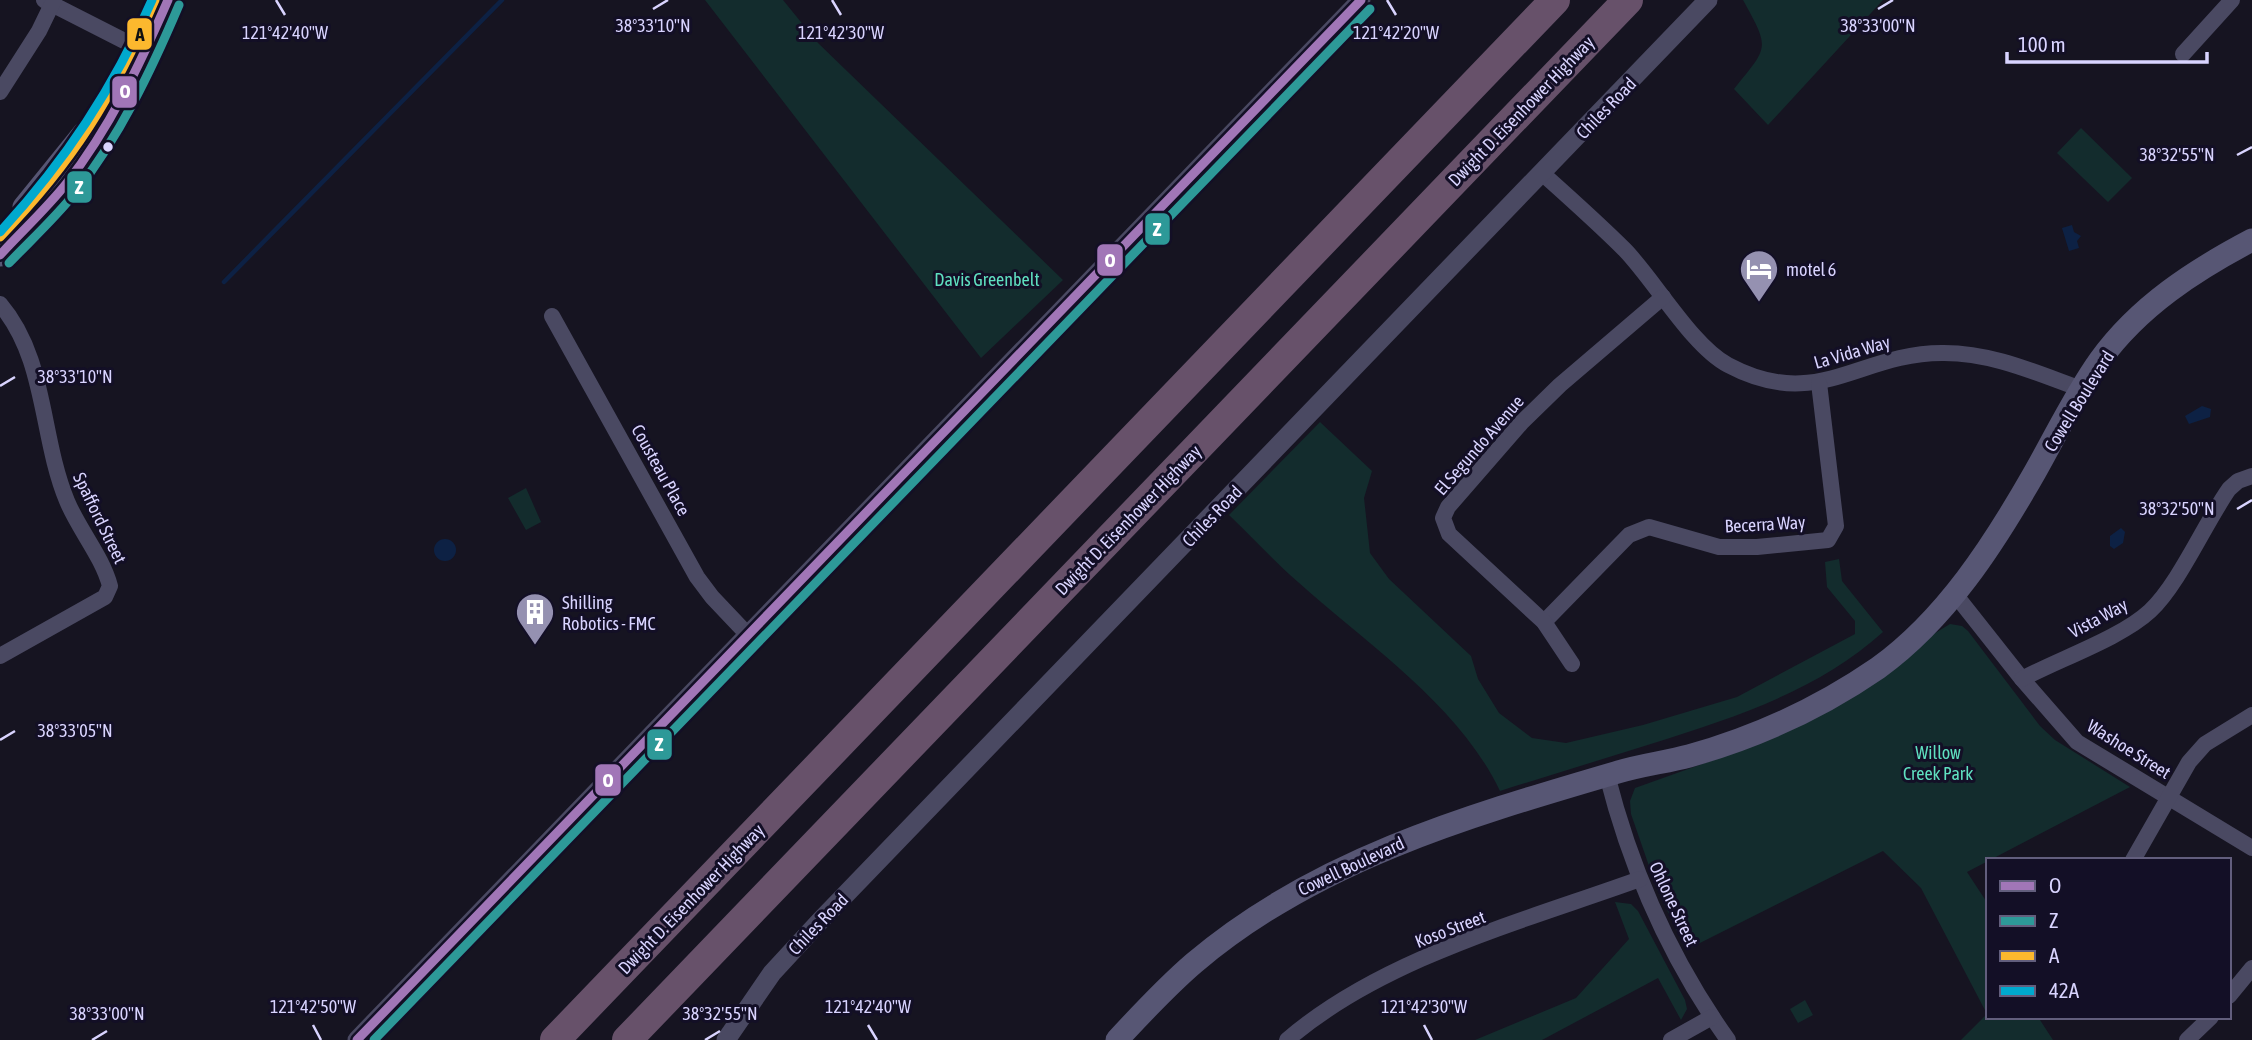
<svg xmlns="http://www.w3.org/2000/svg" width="2252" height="1040" font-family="'Asap Condensed',sans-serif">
  <rect width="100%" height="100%" fill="#161421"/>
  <!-- green -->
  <g fill="#132c2d">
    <path d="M705,0H783L818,43L1063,280L981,358Z"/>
    <path d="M1743,0H1883L1768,125L1734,89C1769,46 1770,49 1743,0Z"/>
    <path d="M2081,128L2132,178L2108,202L2057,153Z"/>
    <path d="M1320,422L1372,471L1364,498L1370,553L1389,579L1471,656L1478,679L1499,713L1532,738L1566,743L1643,725L1737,697L1855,634V621L1827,587L1825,562L1839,559L1842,581L1883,632C1818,691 1735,717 1654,743C1603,759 1551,775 1500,791C1459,705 1368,645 1298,582C1274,561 1252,537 1229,515Z"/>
    <path d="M526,488L541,522L526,530L508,498Z"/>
    <path d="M1950,624L1962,626L1968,631L2040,726L2055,740L2130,787L1967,872L1988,904V1017H2038L2053,1040H1961L1987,1014L1921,888L1883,851L1686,950L1657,889L1631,814L1630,801L1635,788L1747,748Z"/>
    <path d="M1615,902L1631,904L1638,911L1685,1000L1687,1009L1681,1020L1658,978L1542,1040H1475L1576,998L1629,939Z"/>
    <path d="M1805,1000L1813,1015L1798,1023L1790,1009Z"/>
  </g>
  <!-- water -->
  <g fill="#0d2144">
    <path d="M2072,225L2074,232L2081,236L2077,241L2079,248L2069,251L2062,228Z"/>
    <path d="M2202,406L2211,409L2210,417L2189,424L2185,416Z"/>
    <path d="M2121,528L2125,532L2123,543L2114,549L2110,546V536Z"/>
    <circle cx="445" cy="550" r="11"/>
  </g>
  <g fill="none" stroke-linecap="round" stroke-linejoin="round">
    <!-- stream -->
    <path stroke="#0d2144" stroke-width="4.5" d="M224,282L502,0"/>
    <!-- minor -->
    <g stroke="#4a4962" stroke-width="16">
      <path d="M44,0L146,52"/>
      <path d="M2183,54L2232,0"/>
      <path d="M0,92L39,31L54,0"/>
      <path d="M1543,174C1571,199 1599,224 1625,250C1655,281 1692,346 1728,365C1818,413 1859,352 1944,353C1993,353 2036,373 2081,389"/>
      <path d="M0,304C47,359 40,436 67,501C79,530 102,556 110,586L105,597L0,656"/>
      <path d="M552,316L697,577L712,597L748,635"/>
      <path d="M1954,593L2022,679L2077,742L2252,848"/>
      <path d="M1544,622L1629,535L1649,527L1719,547H1757L1828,540L1836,526L1819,383"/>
      <path d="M1572,664L1544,622L1449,534L1443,518L1448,507L1522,422L1560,385L1663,297"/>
      <path d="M2022,679C2059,659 2121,638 2150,611C2179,584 2205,523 2229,489L2238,481L2252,476"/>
      <path d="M1607,775C1631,870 1671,960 1728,1040"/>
      <path d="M2133,860L2189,762L2205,744L2252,715"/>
      <path d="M2229,996L2252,968"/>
      <path d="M1287,1040C1382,958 1524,921 1640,879"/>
      <path d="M1671,1040L1712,1017"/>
      <path d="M2187,1040L2211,1017"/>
    </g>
    <!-- tertiary -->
    <g stroke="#4a4962" stroke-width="19">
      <path d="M357,1040L1361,0"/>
      <path d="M726,1040L772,973L820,921L1708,0"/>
    </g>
    <!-- secondary -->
    <g stroke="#575674" stroke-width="23">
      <path d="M24,207L84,133"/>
      <path d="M0,255C24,229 52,204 73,175C113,121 142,62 168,0"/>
      <path d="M1117,1040C1141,1014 1166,987 1194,963C1315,860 1468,816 1618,772C1641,765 1666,762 1689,756C1757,737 1820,708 1878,668C1946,619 1994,544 2035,472C2056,435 2075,395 2100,360C2139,306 2195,270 2252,240"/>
    </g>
    <!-- motorway -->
    <g stroke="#67516a" stroke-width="30">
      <path d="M555,1040L1555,0"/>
      <path d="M627,1040L1628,0"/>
    </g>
    <!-- bus-1 casing -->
    <g stroke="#130f26" stroke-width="14">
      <g id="bus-1">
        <path d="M0,255C22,231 46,209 66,184C110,128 140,64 168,0"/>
        <path d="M357,1040L1361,0"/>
      </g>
    </g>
    <!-- bus-2 casing -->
    <g stroke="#130f26" stroke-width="14">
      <g id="bus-2">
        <path d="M9,263C31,240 55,218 75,193C120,136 151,71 179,5"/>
        <path d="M374,1040L1370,9"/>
      </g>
    </g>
    <!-- bus-3 casing -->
    <g stroke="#130f26" stroke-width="14">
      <path id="bus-3" d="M0,237C74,161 113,97 155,0"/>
    </g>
    <!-- bus-4 casing -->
    <g stroke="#130f26" stroke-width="14">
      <path id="bus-4" d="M0,232C65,161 114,88 152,0"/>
    </g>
    <!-- bus-1 -->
    <use href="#bus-1" stroke="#a176b7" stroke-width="9"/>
    <!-- bus-2 -->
    <use href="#bus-2" stroke="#2d9998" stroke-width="9"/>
    <!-- bus-3 -->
    <use href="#bus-3" stroke="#fcb82e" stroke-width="9"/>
    <!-- bus-4 -->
    <use href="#bus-4" stroke="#00a9ce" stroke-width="9"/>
  </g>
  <!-- ticks -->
  <path fill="none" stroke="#d9d4ff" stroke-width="2.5" d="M276,0L285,15M832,0L841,15M1387,0L1396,15M653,9L668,0M1878,9L1893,0M2237,155L2252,147M0,386L15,377M2237,509L2252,500M0,740L15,731M313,1025L321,1040M868,1025L877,1040M1424,1025L1432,1040M92,1040L107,1031M705,1040L720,1031"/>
  <!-- icons -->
  <defs>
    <g id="hotel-pin" transform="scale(2.0125)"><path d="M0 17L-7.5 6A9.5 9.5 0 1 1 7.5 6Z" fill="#9591b1" stroke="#130f26"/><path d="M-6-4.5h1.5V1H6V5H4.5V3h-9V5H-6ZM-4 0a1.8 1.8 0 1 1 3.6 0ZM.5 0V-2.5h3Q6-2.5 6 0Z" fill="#fff"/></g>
    <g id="building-pin" transform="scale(2.0125)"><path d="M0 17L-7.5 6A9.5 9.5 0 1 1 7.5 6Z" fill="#9591b1" stroke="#130f26"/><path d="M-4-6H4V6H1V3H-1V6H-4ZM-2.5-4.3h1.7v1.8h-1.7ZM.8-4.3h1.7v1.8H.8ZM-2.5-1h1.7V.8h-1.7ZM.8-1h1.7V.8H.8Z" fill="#fff"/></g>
  </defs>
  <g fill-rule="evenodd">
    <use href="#hotel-pin" x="1759" y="269"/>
    <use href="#building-pin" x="535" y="612"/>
  </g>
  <!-- markers -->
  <circle fill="#d9d4ff" stroke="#130f26" stroke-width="2.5" cx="108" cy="147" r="6"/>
  <g text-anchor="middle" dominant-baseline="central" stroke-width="6" stroke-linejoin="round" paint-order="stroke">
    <!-- street labels -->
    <g font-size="18" fill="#d9d4ff" stroke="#130f26">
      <text transform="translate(1606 108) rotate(-46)">Chiles Road</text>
      <text transform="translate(1521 111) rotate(-46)">Dwight D. Eisenhower Highway</text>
      <text transform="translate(1852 352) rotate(-16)">La Vida Way</text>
      <text transform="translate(2079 401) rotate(-58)">Cowell Boulevard</text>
      <text transform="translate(1479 445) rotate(-49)">El Segundo Avenue</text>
      <text transform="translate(661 470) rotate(61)">Cousteau Place</text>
      <text transform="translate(1212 516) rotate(-46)">Chiles Road</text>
      <text transform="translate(100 518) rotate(64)">Spafford Street</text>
      <text transform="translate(1128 520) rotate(-46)">Dwight D. Eisenhower Highway</text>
      <text transform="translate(1765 524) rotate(-3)">Becerra Way</text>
      <text transform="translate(2098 618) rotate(-28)">Vista Way</text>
      <text transform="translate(2129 749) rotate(32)">Washoe Street</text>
      <text transform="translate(1351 866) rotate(-25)">Cowell Boulevard</text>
      <text transform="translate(691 899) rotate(-46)">Dwight D. Eisenhower Highway</text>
      <text transform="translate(1674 904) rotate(65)">Ohlone Street</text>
      <text transform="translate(818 924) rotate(-46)">Chiles Road</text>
      <text transform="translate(1450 929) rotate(-21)">Koso Street</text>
    </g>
    <!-- poi labels -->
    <g font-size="18" fill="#d9d4ff" stroke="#130f26" text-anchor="start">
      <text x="1786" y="269">motel 6</text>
      <text x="562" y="602">Shilling<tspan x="562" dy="21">Robotics - FMC</tspan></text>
    </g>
    <!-- park labels -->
    <g font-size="18" fill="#5fe0c0" stroke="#130f26">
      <text x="987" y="279">Davis Greenbelt</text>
      <text x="1938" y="752">Willow<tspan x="1938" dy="21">Creek Park</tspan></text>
    </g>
  </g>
  <g font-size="18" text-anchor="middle" fill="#d9d4ff" stroke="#130f26" stroke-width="6" stroke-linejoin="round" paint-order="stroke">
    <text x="653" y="32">38°33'10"N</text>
    <text x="1878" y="32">38°33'00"N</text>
    <text x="285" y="39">121°42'40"W</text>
    <text x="841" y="39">121°42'30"W</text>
    <text x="1396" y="39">121°42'20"W</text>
    <text x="2177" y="161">38°32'55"N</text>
    <text x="75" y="383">38°33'10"N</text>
    <text x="2177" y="515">38°32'50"N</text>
    <text x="75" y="737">38°33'05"N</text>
    <text x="313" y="1013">121°42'50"W</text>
    <text x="868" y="1013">121°42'40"W</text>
    <text x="1424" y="1013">121°42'30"W</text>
    <text x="107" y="1020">38°33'00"N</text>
    <text x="720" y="1020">38°32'55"N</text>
  </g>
  <g stroke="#130f26" stroke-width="2.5">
    <rect x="126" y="17" width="27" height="34" rx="7" fill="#fcb82e"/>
    <rect x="111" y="75" width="27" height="34" rx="7" fill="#a176b7"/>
    <rect x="66" y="170" width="27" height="34" rx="7" fill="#2d9998"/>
    <rect x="1144" y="212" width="27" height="34" rx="7" fill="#2d9998"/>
    <rect x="1096" y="243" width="28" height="34" rx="7" fill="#a176b7"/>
    <rect x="646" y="728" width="27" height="33" rx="7" fill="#2d9998"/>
    <rect x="594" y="763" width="28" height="34" rx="7" fill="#a176b7"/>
  </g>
  <g font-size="19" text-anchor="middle" font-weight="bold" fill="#fff">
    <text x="125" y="98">O</text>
    <text x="79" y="194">Z</text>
    <text x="1157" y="236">Z</text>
    <text x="1110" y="267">O</text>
    <text x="659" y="751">Z</text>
    <text x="608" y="787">O</text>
  </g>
  <g font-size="19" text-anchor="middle" font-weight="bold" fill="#111">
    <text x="140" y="41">A</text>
  </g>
  <!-- legend -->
  <rect x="1986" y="858" width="245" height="161" fill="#130f26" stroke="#625e7d" stroke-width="2"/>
  <rect x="2000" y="881" width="35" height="10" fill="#a176b7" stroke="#625e7d" stroke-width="2"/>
  <text x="2049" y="893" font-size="21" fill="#d9d4ff">O</text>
  <rect x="2000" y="916" width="35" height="10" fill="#2d9998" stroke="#625e7d" stroke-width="2"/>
  <text x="2049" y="928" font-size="21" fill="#d9d4ff">Z</text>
  <rect x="2000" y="951" width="35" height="10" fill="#fcb82e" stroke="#625e7d" stroke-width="2"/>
  <text x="2049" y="963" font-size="21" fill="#d9d4ff">A</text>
  <rect x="2000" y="986" width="35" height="10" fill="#00a9ce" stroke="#625e7d" stroke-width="2"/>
  <text x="2049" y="998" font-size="21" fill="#d9d4ff">42A</text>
  <!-- scale -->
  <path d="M2007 52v10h200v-10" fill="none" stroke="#d9d4ff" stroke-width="3.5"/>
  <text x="2018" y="52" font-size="21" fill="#d9d4ff" stroke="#130f26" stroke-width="5" paint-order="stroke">100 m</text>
</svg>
